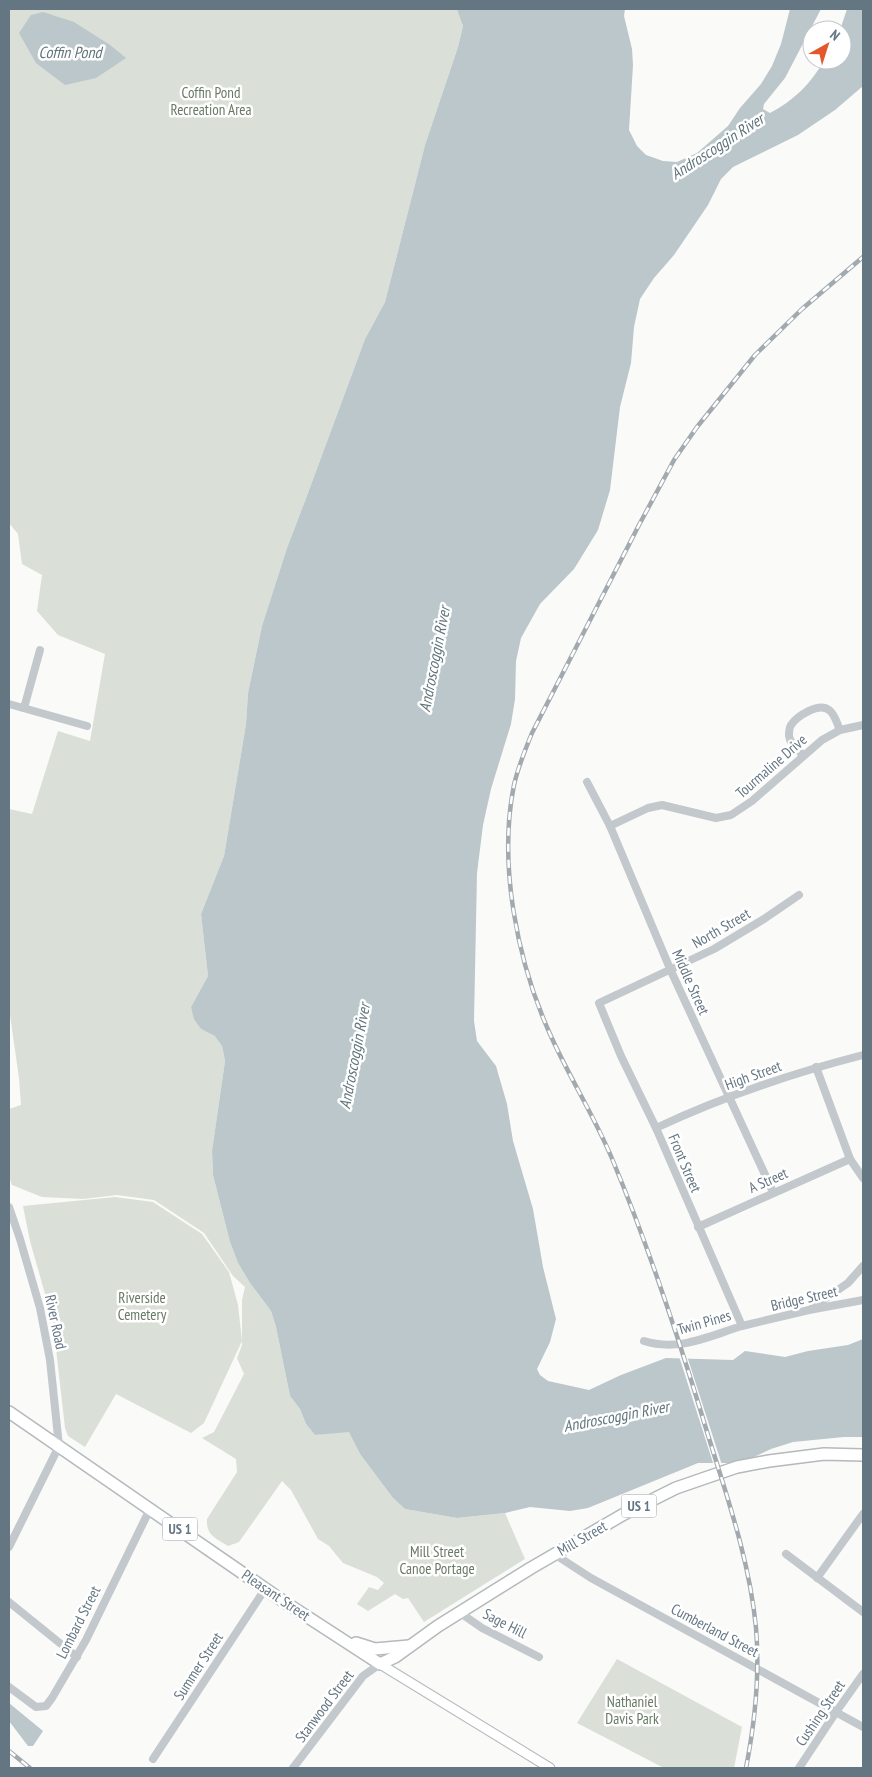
<svg xmlns="http://www.w3.org/2000/svg" width="872" height="1777" font-family="'PT Sans Narrow',sans-serif">
  <rect width="100%" height="100%" fill="#fafaf8"/>
  <!-- green -->
  <g fill="#dadfd7">
    <path d="M9,9H458L463,26L458,47L425,145L385,302L365,339L305,501L287,548L262,626L248,693L246,724L224,856L201,914L208,976L191,1007L201,1029L216,1036L222,1046L225,1061L212,1151L213,1175L230,1242L238,1263L250,1283L271,1311L276,1327L290,1396L300,1409L306,1424L315,1435L349,1431L360,1454L393,1498L405,1509L457,1518L505,1513L525,1559L424,1622L408,1598L403,1599L395,1594L368,1611L357,1604L369,1587L378,1590L384,1583L377,1577L343,1563L329,1546L318,1539L291,1490L282,1481L239,1542L228,1546C216,1538 206,1536 207,1519L237,1472L236,1459L202,1438L214,1432L244,1374L237,1358L242,1345V1300L245,1287L233,1276L204,1233L154,1200L117,1195L83,1199L42,1197L12,1185L9,1177V1109L21,1105L19,1078L9,1008V809L32,814L58,731L90,741L105,654L58,635L37,611L42,575L22,564L18,534L9,523Z"/>
    <path d="M115,1197L153,1202L202,1234L229,1272L238,1305L242,1341L204,1423L191,1433L116,1394L85,1447L68,1436L65,1428L53,1322L30,1241L23,1206Z"/>
    <path d="M617,1659L742,1727L734,1768H664L577,1723Z"/>
  </g>
  <!-- water -->
  <g fill="#bbc7cb">
    <path d="M457,9H625L624,16L632,49L633,65L629,130L637,146L646,155L663,161L677,162L697,153L728,126L740,108L761,84L772,66L781,44L790,9H821L785,78L764,104L763,109L770,113C793,101 812,83 824,60H842V30H840L847,9H863V86L835,110L798,135L733,167L721,179L708,205L674,255L654,278L640,299L634,327L631,363L620,407L610,490L598,530L574,569L540,604L521,638L516,661L515,699L511,724L491,789L483,825L477,873L474,1021L477,1041L496,1066L507,1104L513,1141L533,1209L543,1267L556,1319L550,1342L537,1369L540,1375L548,1381L589,1390L621,1375L666,1358L733,1360L745,1351L785,1357L808,1351L848,1345L863,1339V1437H844L793,1442L771,1449L754,1457L732,1463H698L588,1508L570,1511L530,1507L505,1513L457,1518L405,1509L393,1498L360,1454L349,1432L315,1435L306,1424L300,1409L290,1396L276,1327L271,1311L250,1283L238,1263L230,1242L213,1175L212,1151L225,1061L222,1046L215,1036L201,1029L194,1019L191,1007L208,976L201,914L224,856L246,724L248,693L262,626L287,548L305,501L365,339L385,302L425,145L458,47L463,26Z"/>
    <path d="M43,12L74,22L110,45L126,58L96,78L65,85L36,63L19,33L31,15Z"/>
    <path d="M9,1703L43,1731L33,1746H28L9,1721Z"/>
  </g>
  <!-- pier -->
  <path fill="#fafaf8" d="M679,1356H687L722,1465L714,1466Z"/>
  <g fill="none" stroke-linecap="round" stroke-linejoin="round">
    <!-- major casing -->
    <g stroke="#b5babe" stroke-width="11">
      <path id="major" d="M380,1664L550,1768"/>
    </g>
    <!-- highway casing -->
    <g stroke="#b4b9bd" stroke-width="14">
      <g id="highway">
        <path d="M9,1412L283,1601L380,1664L395,1657L438,1626L531,1568L624,1514L676,1488L737,1467L769,1461L824,1454L863,1455"/>
        <path d="M356,1643L375,1649L409,1646"/>
      </g>
    </g>
    <!-- minor -->
    <g stroke="#c3c8cc" stroke-width="8">
      <path d="M9,704L87,726"/>
      <path d="M24,708L40,650"/>
      <path d="M803,755C798,750 790,744 789,736C789,732 789,728 791,725C797,716 819,702 829,710C835,714 837,724 840,730"/>
      <path d="M587,782L610,826L671,971L773,1192"/>
      <path d="M610,826L648,808L662,805L716,818L731,815L752,801L822,740L840,730L863,725"/>
      <path d="M799,895L764,919L714,949L599,1003L621,1056L656,1128L742,1326L809,1310L863,1300"/>
      <path d="M816,1067L850,1159L863,1178"/>
      <path d="M656,1128C722,1097 793,1073 863,1055"/>
      <path d="M9,1207L20,1239L40,1308L50,1360L59,1446L9,1547"/>
      <path d="M698,1227L850,1159"/>
      <path d="M813,1307L848,1283L863,1266"/>
      <path d="M644,1341C679,1352 709,1336 742,1326"/>
      <path d="M554,1554L591,1578L863,1727"/>
      <path d="M786,1554L863,1612"/>
      <path d="M817,1578L863,1514"/>
      <path d="M9,1602L77,1657"/>
      <path d="M459,1612L482,1628L539,1657"/>
      <path d="M9,1687L36,1707L46,1706L52,1698L86,1640L150,1509"/>
      <path d="M153,1759L265,1589"/>
      <path d="M293,1768L363,1676L380,1664"/>
      <path d="M799,1768L836,1712L863,1674"/>
    </g>
    <!-- major -->
    <use href="#major" stroke="#fff" stroke-width="9"/>
    <!-- highway -->
    <use href="#highway" stroke="#fff" stroke-width="11"/>
    <!-- rail casing -->
    <g stroke="#a2aab0" stroke-width="4.5">
      <g id="rail">
        <path d="M9,1751L30,1768"/>
        <path d="M746,1768C755,1722 760,1675 756,1628C749,1554 722,1483 701,1412C675,1327 647,1243 613,1161C595,1117 569,1077 550,1034C517,961 498,864 514,785C518,767 525,750 532,733L639,525L674,460L697,427L755,355L802,309L863,257"/>
      </g>
    </g>
    <!-- rail -->
    <use href="#rail" stroke="#fff" stroke-width="2.5" stroke-dasharray="8" stroke-linecap="butt"/>
  </g>
  <g text-anchor="middle" dominant-baseline="central" stroke-width="5" stroke-linejoin="round" paint-order="stroke">
    <!-- shield labels -->
    <g fill="#fff" stroke="#939fa8" stroke-width="1">
      <rect x="621.5" y="1494.5" width="35" height="23" rx="4"/>
      <rect x="162.5" y="1517.5" width="35" height="23" rx="4"/>
    </g>
    <g font-size="14" font-weight="bold" fill="#657683">
      <text x="639" y="1506">US 1</text>
      <text x="180" y="1529">US 1</text>
    </g>
    <!-- park labels -->
    <g font-size="15" fill="#687a64" stroke="#fff">
      <text x="211" y="92">Coffin Pond<tspan x="211" dy="17">Recreation Area</tspan></text>
      <text x="142" y="1297">Riverside<tspan x="142" dy="17">Cemetery</tspan></text>
      <text x="437" y="1551">Mill Street<tspan x="437" dy="17">Canoe Portage</tspan></text>
      <text x="632" y="1701">Nathaniel<tspan x="632" dy="17">Davis Park</tspan></text>
    </g>
    <!-- street labels -->
    <g font-size="15" fill="#657683" stroke="#fff">
      <text transform="translate(771 766) rotate(-41)">Tourmaline Drive</text>
      <text transform="translate(721 928) rotate(-30)">North Street</text>
      <text transform="translate(691 982) rotate(66)">Middle Street</text>
      <text transform="translate(753 1075) rotate(-20)">High Street</text>
      <text transform="translate(685 1163) rotate(67)">Front Street</text>
      <text transform="translate(768 1180) rotate(-24)">A Street</text>
      <text transform="translate(804 1298) rotate(-13)">Bridge Street</text>
      <text transform="translate(56 1322) rotate(78)">River Road</text>
      <text transform="translate(704 1322) rotate(-16)">Twin Pines</text>
      <text transform="translate(582 1538) rotate(-30)">Mill Street</text>
      <text transform="translate(276 1595) rotate(34)">Pleasant Street</text>
      <text transform="translate(78 1622) rotate(-63)">Lombard Street</text>
      <text transform="translate(505 1623) rotate(27)">Sage Hill</text>
      <text transform="translate(715 1630) rotate(28)">Cumberland Street</text>
      <text transform="translate(198 1666) rotate(-57)">Summer Street</text>
      <text transform="translate(324 1706) rotate(-53)">Stanwood Street</text>
      <text transform="translate(820 1713) rotate(-56)">Cushing Street</text>
    </g>
    <!-- water labels -->
    <g font-size="16" font-style="italic" fill="#60757c" stroke="#fff">
      <text x="70" y="52">Coffin Pond</text>
      <text transform="translate(717 146) rotate(-33)">Androscoggin River</text>
      <text transform="translate(434 659) rotate(-79)">Androscoggin River</text>
      <text transform="translate(354 1056) rotate(-79)">Androscoggin River</text>
      <text transform="translate(616 1416) rotate(-11)">Androscoggin River</text>
    </g>
  </g>
  <!-- border -->
  <rect width="872" height="1777" fill="none" stroke="#657683" stroke-width="20"/>
  <!-- north arrow -->
  <g transform="translate(827 45) rotate(39)"><circle r="24" fill="#ffffff" stroke="#c1c8cd"/>
  <path d="M0-4L9 19L0 12L-9 19Z" fill="#e4572e"/>
  <text y="-8" font-size="14" font-weight="bold" text-anchor="middle" fill="#657683">N</text>
  </g>
</svg>
